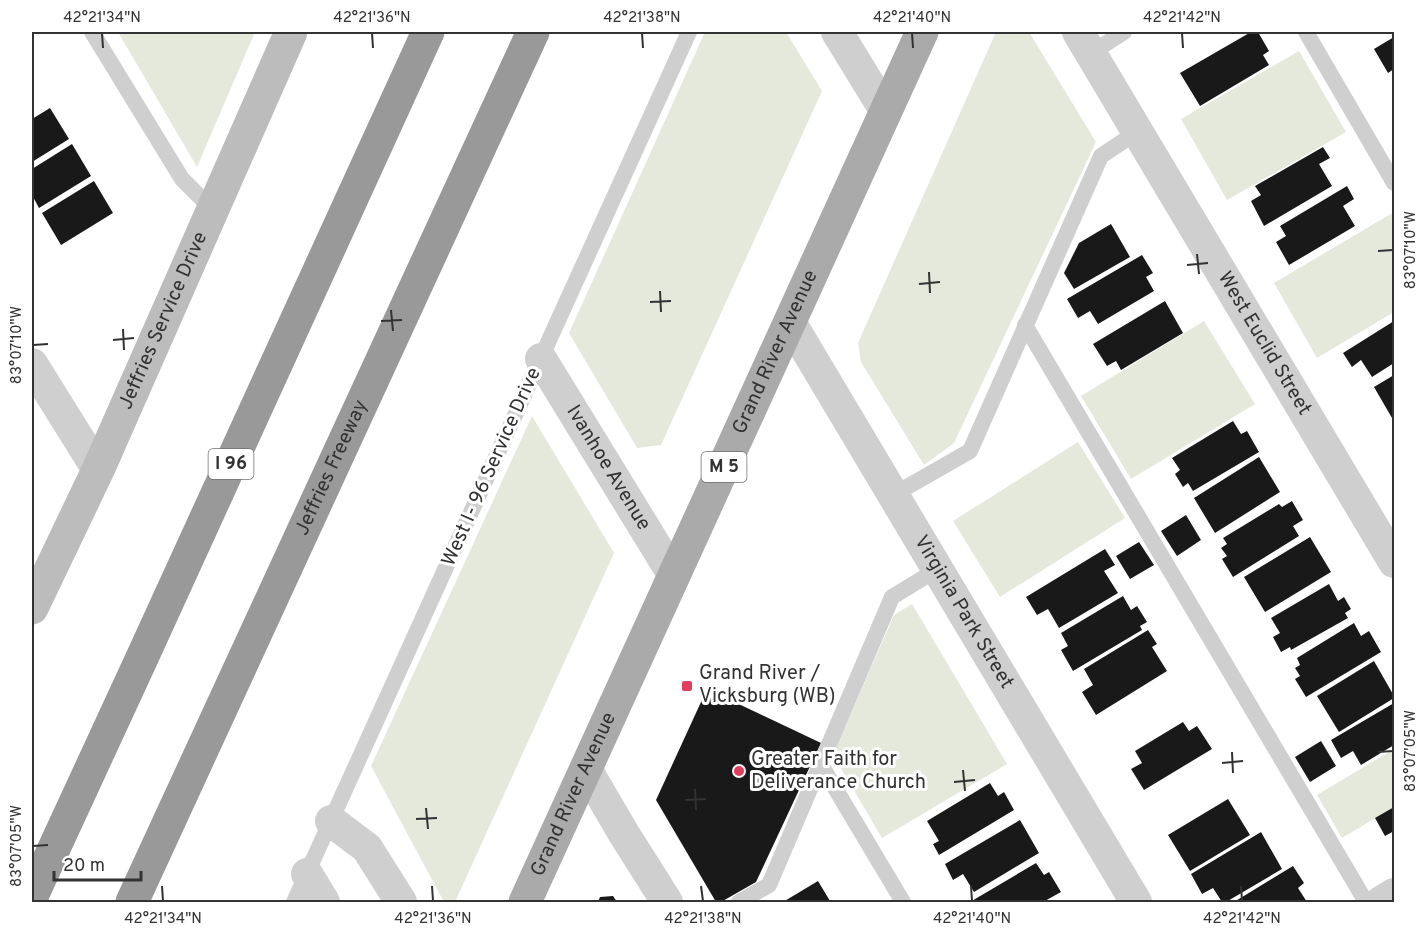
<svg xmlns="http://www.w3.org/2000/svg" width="1426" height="934" font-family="Overpass,sans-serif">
  <rect width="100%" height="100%" fill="#fff"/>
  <!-- green -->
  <g fill="#e4e9dc">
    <path d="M118,32H255L197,167Z"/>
    <path d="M705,32H786L822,91L661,445L637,448L569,333Z"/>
    <path d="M996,32H1029L1096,142L954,443L924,465L861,362L858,343Z"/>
    <path d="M1299,51L1346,132L1227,200L1181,119Z"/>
    <path d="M1394,212V312L1317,358L1274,283Z"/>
    <path d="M1204,321L1255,404L1131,479L1081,396Z"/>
    <path d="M532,416L614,553L455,902H444L371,766Z"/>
    <path d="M1078,442L1125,518L1000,597L953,521Z"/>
    <path d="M912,604L1007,764L882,838L833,755L894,615Z"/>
    <path d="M1394,749V807L1342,838L1317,795Z"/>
  </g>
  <!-- building -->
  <g fill="#191919">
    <path d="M1251,32H1258L1269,51L1263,55L1269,65L1200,106L1180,73Z"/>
    <path d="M1394,37V69L1388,73L1374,49Z"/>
    <path d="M50,108L69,139L32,162V119Z"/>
    <path d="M72,144L91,176L39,208L32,195V169Z"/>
    <path d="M1323,147L1330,158L1319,164L1332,186L1264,226L1251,201L1261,195L1255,186Z"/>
    <path d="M94,181L113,213L61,245L42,213Z"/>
    <path d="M1347,186L1354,199L1343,206L1355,226L1289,265L1276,242L1286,236L1280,226Z"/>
    <path d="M1111,224L1130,257L1074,289L1064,273L1079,243Z"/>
    <path d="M1142,255L1153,273L1146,277L1154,291L1098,324L1090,311L1078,318L1067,299Z"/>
    <path d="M1165,301L1183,333L1121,370L1116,361L1107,366L1093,344Z"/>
    <path d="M1394,321V363L1372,377L1361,360L1352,367L1343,353Z"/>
    <path d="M1394,375V416L1392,418L1374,387Z"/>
    <path d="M1233,421L1241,434L1247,431L1259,452L1193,491L1188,483L1183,487L1175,474L1180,470L1172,458Z"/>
    <path d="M1259,457L1280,492L1215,533L1194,498Z"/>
    <path d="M1292,501L1303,520L1293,526L1299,536L1233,577L1222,559L1227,556L1221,548L1227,544L1223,538L1279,504L1282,507Z"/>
    <path d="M1186,515L1201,540L1177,556L1161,531Z"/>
    <path d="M1310,537L1331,572L1265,612L1244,577Z"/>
    <path d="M1139,542L1154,565L1130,579L1116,556Z"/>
    <path d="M1105,549L1115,565L1104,571L1118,593L1059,628L1048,609L1037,615L1026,597Z"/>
    <path d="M1329,584L1338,601L1344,597L1351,609L1345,613L1348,618L1291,650L1290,647L1281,652L1273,637L1280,633L1271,618Z"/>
    <path d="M1123,596L1131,610L1137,606L1147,622L1140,626L1142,630L1073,671L1061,650L1068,646L1061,633Z"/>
    <path d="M1354,623L1361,636L1369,631L1381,652L1306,697L1295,679L1300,676L1295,668L1300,665L1297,658Z"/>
    <path d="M1148,630L1157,644L1152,647L1167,671L1096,715L1082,692L1093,685L1084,669Z"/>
    <path d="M1374,661L1394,696V698L1339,732L1317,696Z"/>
    <path d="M707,689L821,743L756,882L721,902H716L656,800Z"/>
    <path d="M1394,703V745L1361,765L1353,751L1341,758L1331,740Z"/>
    <path d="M1183,722L1189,731L1197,726L1212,749L1144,790L1131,769L1142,763L1135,751Z"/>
    <path d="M1321,741L1336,766L1310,782L1295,757Z"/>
    <path d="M990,783L998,796L1004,792L1014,810L939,855L933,844L939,841L927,821Z"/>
    <path d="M1228,799L1250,835L1190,871L1168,835Z"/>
    <path d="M1394,807V831L1385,836L1375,818Z"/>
    <path d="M1020,820L1039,853L974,892L963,874L953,880L945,864Z"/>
    <path d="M1261,832L1282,869L1226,902H1222L1213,888L1202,894L1191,874Z"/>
    <path d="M1036,863L1044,875L1049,872L1061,892L1043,902H970Z"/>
    <path d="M1293,866L1304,883L1298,888L1307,902H1234Z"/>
    <path d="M818,881L830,901L827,902H783Z"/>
    <path d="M613,896L617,902H598L600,897Z"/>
  </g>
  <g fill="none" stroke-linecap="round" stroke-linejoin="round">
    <!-- lane -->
    <g stroke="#cfcfcf" stroke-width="16">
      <path d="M92,32L182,179L213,210"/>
      <path d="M1306,32L1394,183"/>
      <path d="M1091,53L1124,32"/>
      <path d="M1025,325L1366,902"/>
      <path d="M893,495L970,451L1101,156L1137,132"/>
      <path d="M820,763L903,902"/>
      <path d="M294,902L689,32"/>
      <path d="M739,902L769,885L892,597L938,569"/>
    </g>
    <!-- street -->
    <g stroke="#cfcfcf" stroke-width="32">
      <path d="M837,32L886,112"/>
      <path id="s1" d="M1078,32L1394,562"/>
      <path id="s2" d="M790,322L1136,902"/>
      <path id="s3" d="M541,359L674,576"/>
      <path d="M32,364L98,470"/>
      <path d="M586,769L624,834L667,902"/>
      <path d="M331,821L367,848L401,902"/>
      <path d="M307,874L324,902"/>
      <path d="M1381,902L1394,894"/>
    </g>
    <!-- secondary -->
    <path stroke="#bcbcbc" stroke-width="33" id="s4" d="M32,608L98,470L291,32"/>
    <!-- primary -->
    <path stroke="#aaa" stroke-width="33" id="s5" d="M525,902L922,32"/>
    <!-- highway -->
    <g stroke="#999" stroke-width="33">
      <path d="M32,896L141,660L428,32"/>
      <path id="s6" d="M132,902L533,32"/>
    </g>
  </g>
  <!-- ticks -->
  <path fill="none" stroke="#323232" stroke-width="2" d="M102,33L103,48M372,33L373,48M642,33L643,48M912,33L913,48M1182,33L1183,48M1378,251L1393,250M1197,254L1199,274M1187,265L1208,263M929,272L930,293M919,284L940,282M660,291L661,312M650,302L671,301M391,310L393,331M381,321L402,320M123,329L124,350M113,340L134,338M33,345L48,344M1232,752L1233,773M1378,752L1393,751M1222,763L1243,761M963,770L965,791M954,782L975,780M695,789L696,810M685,800L706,799M426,808L428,829M416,819L437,818M33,846L48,845M162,886L163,901M432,886L433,901M701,886L703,901M971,886L972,901M1241,886L1242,901"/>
  <!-- markers -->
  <g fill="#e13d5c" stroke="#fff" stroke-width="2">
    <rect x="681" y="680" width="12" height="12" rx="3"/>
    <circle cx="739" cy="771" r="6"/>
  </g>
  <g text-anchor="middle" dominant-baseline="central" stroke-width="6" stroke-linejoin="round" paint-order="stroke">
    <!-- shield labels -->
    <g fill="#fff" stroke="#707070" stroke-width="1.5">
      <rect x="208.5" y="449" width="45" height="30" rx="4.5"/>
      <rect x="701.5" y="452" width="45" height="30" rx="4.5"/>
    </g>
    <g font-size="18" font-weight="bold" fill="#323232">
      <text x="231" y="464">I 96</text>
      <text x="724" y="467">M 5</text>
    </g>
    <!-- street labels -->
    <g font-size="20" fill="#323232" stroke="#fff">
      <text stroke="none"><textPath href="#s4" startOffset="316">Jeffries Service Drive</textPath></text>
      <text stroke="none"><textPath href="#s1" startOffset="363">West Euclid Street</textPath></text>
      <text stroke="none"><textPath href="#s5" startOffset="604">Grand River Avenue</textPath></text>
      <text stroke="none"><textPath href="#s6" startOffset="478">Jeffries Freeway</textPath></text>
      <text transform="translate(492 467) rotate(-66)">West I- 96 Service Drive</text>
      <text stroke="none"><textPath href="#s3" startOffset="128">Ivanhoe Avenue</textPath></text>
      <text stroke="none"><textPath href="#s2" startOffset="338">Virginia Park Street</textPath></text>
      <text stroke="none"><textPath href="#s5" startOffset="118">Grand River Avenue</textPath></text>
    </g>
    <!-- poi labels -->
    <g font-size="20" fill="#323232" stroke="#fff" text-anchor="start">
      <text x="699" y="674">Grand River /<tspan x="699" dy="23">Vicksburg (WB)</tspan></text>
      <text x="751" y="760">Greater Faith for<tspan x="751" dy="23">Deliverance Church</tspan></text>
    </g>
  </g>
  <!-- border -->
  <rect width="1426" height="934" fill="none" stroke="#ffffff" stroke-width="66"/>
  <!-- scale -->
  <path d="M54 871v9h87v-9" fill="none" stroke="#323232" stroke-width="3"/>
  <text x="63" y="871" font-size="18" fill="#323232" stroke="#ffffff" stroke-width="4.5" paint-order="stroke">20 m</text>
  <rect x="33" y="33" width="1360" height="868" fill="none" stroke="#323232" stroke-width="2"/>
  <g font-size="15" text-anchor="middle" fill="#323232">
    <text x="102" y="22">42°21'34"N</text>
    <text x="372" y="22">42°21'36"N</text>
    <text x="642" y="22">42°21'38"N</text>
    <text x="912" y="22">42°21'40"N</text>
    <text x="1182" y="22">42°21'42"N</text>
    <text transform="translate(1410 250) rotate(-90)" y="5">83°07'10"W</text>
    <text transform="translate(16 345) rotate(-90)" y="5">83°07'10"W</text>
    <text transform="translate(1410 751) rotate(-90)" y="5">83°07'05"W</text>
    <text transform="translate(16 846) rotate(-90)" y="5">83°07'05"W</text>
    <text x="163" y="923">42°21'34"N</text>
    <text x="433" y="923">42°21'36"N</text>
    <text x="703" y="923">42°21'38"N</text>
    <text x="972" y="923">42°21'40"N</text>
    <text x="1242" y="923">42°21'42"N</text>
  </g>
</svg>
